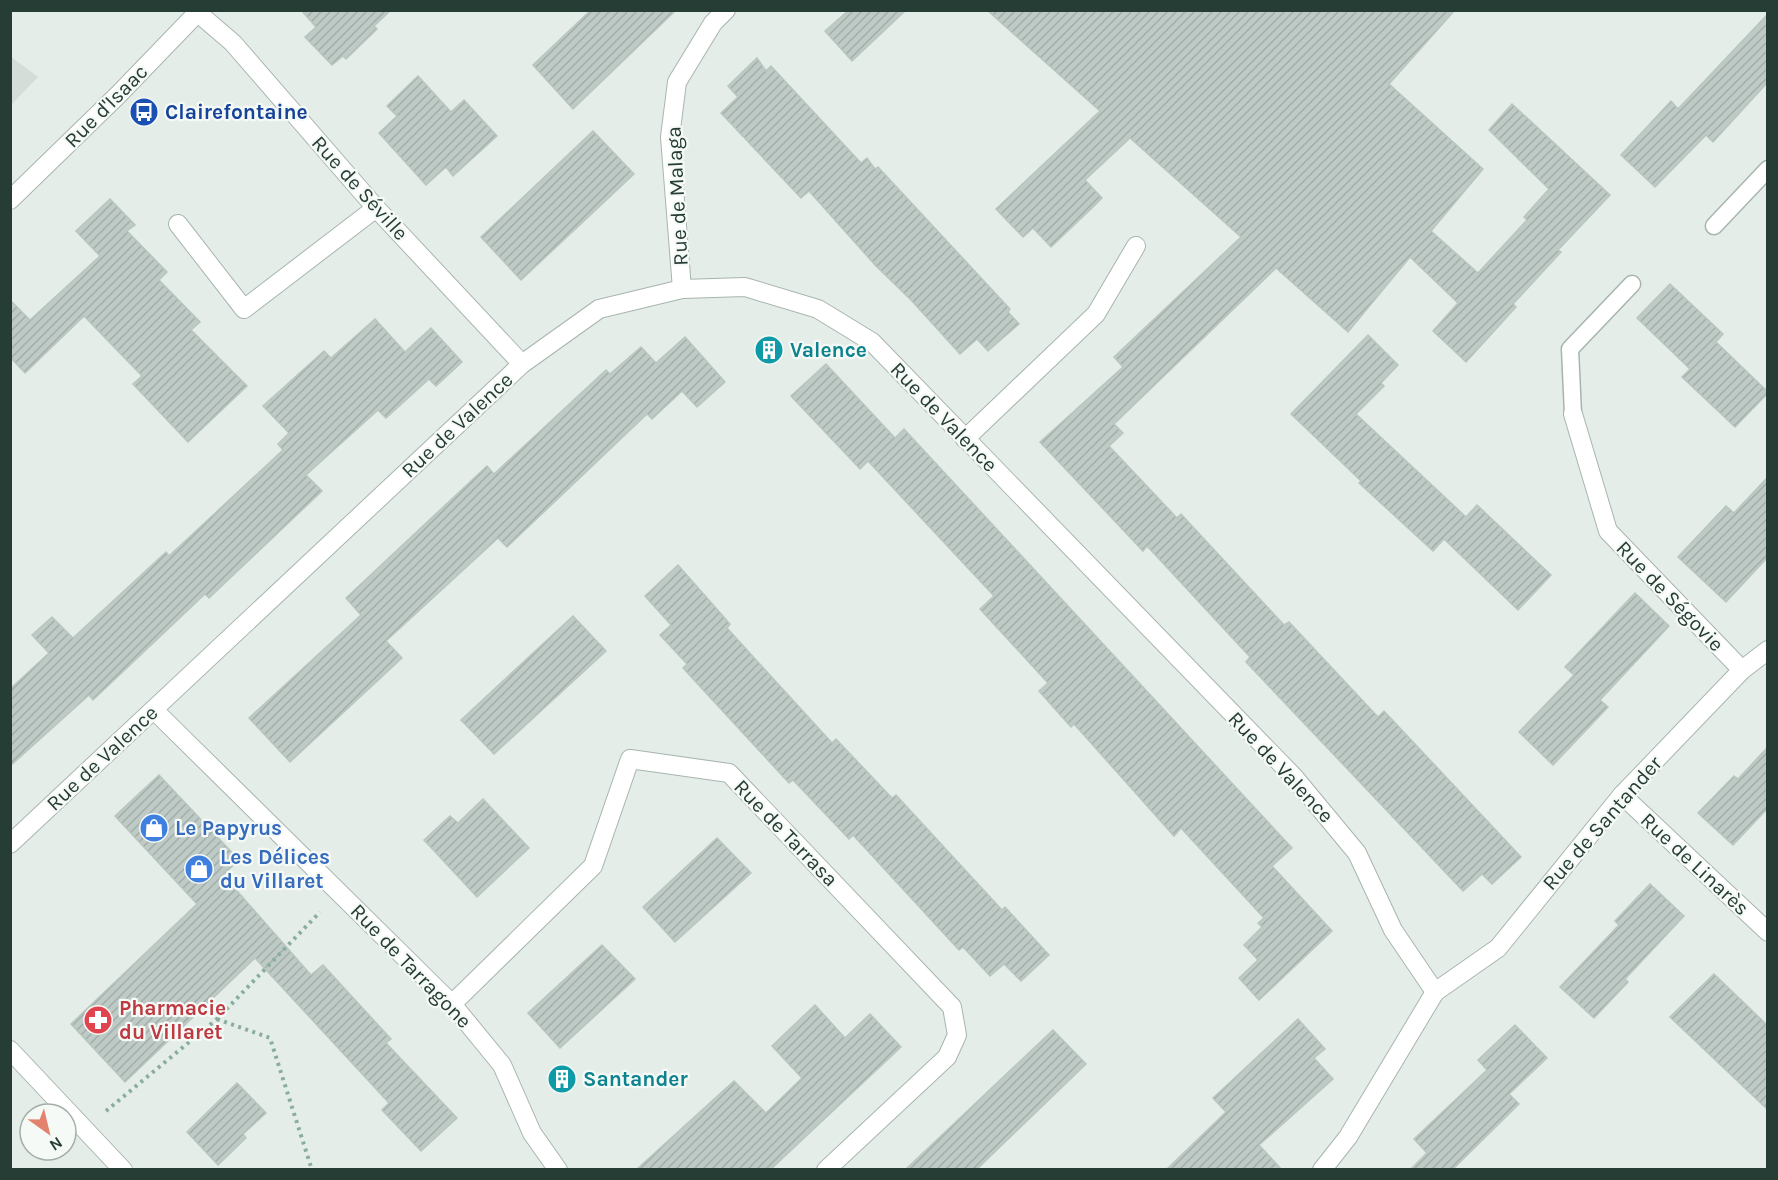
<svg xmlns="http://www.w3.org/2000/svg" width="1778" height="1180" font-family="Karla,sans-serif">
  <defs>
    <pattern id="building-hatch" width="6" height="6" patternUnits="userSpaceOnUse" patternTransform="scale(1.5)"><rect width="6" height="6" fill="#becac5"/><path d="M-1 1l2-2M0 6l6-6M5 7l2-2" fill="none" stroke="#a3aeaa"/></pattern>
  </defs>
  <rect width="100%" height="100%" fill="#e5ede9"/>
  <!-- built -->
  <path fill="#d4ddd8" d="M10,56L38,77L11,105H10Z"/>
  <!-- building -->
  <g fill="url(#building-hatch)" stroke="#b8c6bf" stroke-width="1.5">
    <path d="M301,10H391L374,26L377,29L346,59L343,56L332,65L305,37L316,27Z"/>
    <path d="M591,10H676L573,109L533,65Z"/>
    <path d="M849,10H906L852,61L825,31Z"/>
    <path d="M987,10H1455L1389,84L1483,169L1431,231L1478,273L1527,220L1524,217L1549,189L1489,130L1512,104L1610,195L1558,250L1561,252L1513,304L1516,307L1466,362L1433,331L1458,303L1410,257L1348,332L1276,268L1114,424L1123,433L1109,446L1177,518L1181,514L1284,625L1289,622L1378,717L1384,711L1521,857L1492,884L1482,874L1463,891L1246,662L1250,657L1147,546L1143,551L1040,442L1123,367L1114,357L1241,237L1130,138L1085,180L1102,198L1092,208L1051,247L1033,228L1023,237L996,209L1100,111Z"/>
    <path d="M1767,15V83L1713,142L1706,135L1655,187L1621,155L1671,101L1678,109Z"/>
    <path d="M757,58L766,71L771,66L861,163L867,158L875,169L878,167L1010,309L1008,312L1019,324L988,351L977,339L960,354L911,300L876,266L809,191L801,198L721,113L738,97L728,86Z"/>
    <path d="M418,76L451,112L464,100L497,136L453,176L446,167L426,185L379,133L397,116L387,106Z"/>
    <path d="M593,131L634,174L521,280L481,237Z"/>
    <path d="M110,199L135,225L127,231L167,272L159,280L200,322L191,330L247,386L188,442L133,384L142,376L84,316L25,373L10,357V300L30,320L100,256L76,231Z"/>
    <path d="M1670,284L1723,334L1716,342L1767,391V394L1735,427L1682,377L1690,369L1637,318Z"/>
    <path d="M375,319L405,352L431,328L462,362L436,386L429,379L386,418L378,410L306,475L322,491L209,598L205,594L93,700L89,695L10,766V689L49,653L32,635L52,617L73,638L166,552L169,556L283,450L278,444L289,433L263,406L324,351L331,358Z"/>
    <path d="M1368,335L1398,365L1381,383L1384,386L1356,414L1466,517L1477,505L1551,575L1518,610L1444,539L1433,551L1359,483L1361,481L1291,414Z"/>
    <path d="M685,337L725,382L697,407L682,391L652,419L647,414L507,547L498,538L386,641L402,658L290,762L249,718L361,615L346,598L487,466L494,474L606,370L610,374L641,347L656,363Z"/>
    <path d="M826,364L895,438L904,429L1292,848L1272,866L1332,931L1259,1000L1239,978L1258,960L1244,945L1262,927L1258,923L1264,918L1181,828L1174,836L1074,724L1071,727L1039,691L1048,683L980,609L994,596L868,461L860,469L791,396Z"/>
    <path d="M1767,478V558L1726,602L1678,557L1726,506L1734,513Z"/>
    <path d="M678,565L730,624L727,628L832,743L836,739L892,798L896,795L1002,910L1005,907L1049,955L1021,981L1004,964L990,976L963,947L959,950L853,835L849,839L793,780L789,783L683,668L687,664L660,635L671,625L645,596Z"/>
    <path d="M1635,593L1669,626L1600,700L1608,707L1553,765L1519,732L1574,675L1565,667Z"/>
    <path d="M573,616L606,651L494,754L461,720Z"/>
    <path d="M1767,748V809L1733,845L1698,813L1734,776L1738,779Z"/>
    <path d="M159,775L239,860L223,875L311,975L323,965L391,1039L386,1043L457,1118L421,1151L382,1110L389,1103L255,958L125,1082L71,1024L197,904L115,816Z"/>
    <path d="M483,799L529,848L477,897L424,840L450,816L458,823Z"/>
    <path d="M717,838L751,873L675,942L643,907Z"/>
    <path d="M1650,884L1684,916L1625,979L1628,982L1594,1018L1560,987L1619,925L1615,921Z"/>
    <path d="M602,945L635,979L560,1048L528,1013Z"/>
    <path d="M1714,974L1767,1025V1109L1670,1017Z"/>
    <path d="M815,1005L845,1038L870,1014L901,1047L770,1170H636L734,1081L766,1113L802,1078L772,1046Z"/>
    <path d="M1298,1019L1325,1049L1314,1058L1333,1079L1259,1145L1282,1170H1166L1226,1112L1213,1098Z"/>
    <path d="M1515,1025L1547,1058L1509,1094L1519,1104L1452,1170H1410L1427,1153L1414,1139L1487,1070L1478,1060Z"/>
    <path d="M1053,1030L1086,1064L976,1170H905Z"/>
    <path d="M237,1083L266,1113L243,1134L246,1138L218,1165L187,1132Z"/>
  </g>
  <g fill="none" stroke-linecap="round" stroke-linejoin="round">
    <!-- service casing -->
    <g stroke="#a8b5af" stroke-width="19">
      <g id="service">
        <path d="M1714,226L1768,169"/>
        <path d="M1573,414L1570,349L1632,284"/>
      </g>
    </g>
    <!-- minor casing -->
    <g stroke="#a8b5af" stroke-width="20">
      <g id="minor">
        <path d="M198,13L233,43L376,208L522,364"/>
        <path d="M178,224L244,309L376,208"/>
        <path d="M682,289L670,137L677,82L713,23L726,10"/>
        <path d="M1573,414L1608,531L1742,670"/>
        <path d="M965,439L1096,314L1136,246"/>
        <path d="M154,710L452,1004L502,1065L532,1133L558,1170"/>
        <path d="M1622,795L1768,932"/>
        <path d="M10,844L522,364L599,309L682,289L745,287L818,309L872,342L1294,777L1357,853L1393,930L1435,992L1348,1137L1322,1170"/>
        <path d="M1435,992L1498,948L1622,795L1742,670L1768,650"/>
        <path d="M452,1004L593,866L630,759L729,773L952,1007L957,1035L947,1057L826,1170"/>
        <path d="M10,1050L123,1170"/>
      </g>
    </g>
    <!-- tertiary casing -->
    <g stroke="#a8b5af" stroke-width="20">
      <path id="tertiary" d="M10,200L118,95L200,10"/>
    </g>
    <!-- path -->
    <g stroke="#89ad9f" stroke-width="4" stroke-dasharray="3 4.5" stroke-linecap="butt">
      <path d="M217,1019L270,1038L312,1170"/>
      <path d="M106,1111L217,1019L320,912"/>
    </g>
    <!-- service -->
    <use href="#service" stroke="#fff" stroke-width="16"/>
    <!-- minor -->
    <use href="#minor" stroke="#fff" stroke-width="18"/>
    <!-- tertiary -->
    <use href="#tertiary" stroke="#fff" stroke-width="18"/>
  </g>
  <!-- icons -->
  <defs>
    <g id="bus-disc" transform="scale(1.5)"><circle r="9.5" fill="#1a4fb4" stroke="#f6faf7"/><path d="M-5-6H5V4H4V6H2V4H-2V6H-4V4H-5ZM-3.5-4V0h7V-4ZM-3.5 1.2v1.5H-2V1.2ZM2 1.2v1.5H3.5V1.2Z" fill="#fff"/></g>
    <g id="building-disc" transform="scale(1.5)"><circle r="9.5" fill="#0f9aa8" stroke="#f6faf7"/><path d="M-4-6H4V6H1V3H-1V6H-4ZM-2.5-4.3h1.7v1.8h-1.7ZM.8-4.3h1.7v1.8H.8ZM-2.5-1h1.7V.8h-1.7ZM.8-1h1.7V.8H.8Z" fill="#fff"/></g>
    <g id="shop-disc" transform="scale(1.5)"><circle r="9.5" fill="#3f7fe0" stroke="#f6faf7"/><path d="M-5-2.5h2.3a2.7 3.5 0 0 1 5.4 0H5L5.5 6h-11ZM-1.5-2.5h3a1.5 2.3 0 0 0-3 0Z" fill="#fff"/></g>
    <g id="pharmacy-disc" transform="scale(1.5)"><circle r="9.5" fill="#e0444e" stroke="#f6faf7"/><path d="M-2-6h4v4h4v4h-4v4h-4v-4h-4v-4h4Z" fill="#fff"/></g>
  </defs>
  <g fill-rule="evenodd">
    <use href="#bus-disc" x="144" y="112"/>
    <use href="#building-disc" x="769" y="350"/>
    <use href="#shop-disc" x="154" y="828"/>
    <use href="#shop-disc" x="199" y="869"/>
    <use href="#pharmacy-disc" x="98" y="1020"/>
    <use href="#building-disc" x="562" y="1079"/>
  </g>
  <g text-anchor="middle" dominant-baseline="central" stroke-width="4.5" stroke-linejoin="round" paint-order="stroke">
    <!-- street labels -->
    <g font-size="21" fill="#263d35" stroke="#f6faf7">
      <text transform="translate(106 106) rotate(-45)">Rue d'Isaac</text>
      <text transform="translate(360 188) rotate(48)">Rue de Séville</text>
      <text transform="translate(677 196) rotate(-93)">Rue de Malaga</text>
      <text transform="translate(944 417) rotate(46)">Rue de Valence</text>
      <text transform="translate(457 425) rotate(-43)">Rue de Valence</text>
      <text transform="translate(1670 596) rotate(46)">Rue de Ségovie</text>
      <text transform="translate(102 758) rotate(-43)">Rue de Valence</text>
      <text transform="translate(1281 767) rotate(47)">Rue de Valence</text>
      <text transform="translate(1602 823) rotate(-49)">Rue de Santander</text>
      <text transform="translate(786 833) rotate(46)">Rue de Tarrasa</text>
      <text transform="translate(1695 864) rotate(43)">Rue de Linarès</text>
      <text transform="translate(411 966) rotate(46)">Rue de Tarragone</text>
    </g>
    <!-- transit labels -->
    <g font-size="21" font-weight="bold" fill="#164399" stroke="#f6faf7" text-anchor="start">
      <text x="165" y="112">Clairefontaine</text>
    </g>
    <!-- culture labels -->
    <g font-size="21" font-weight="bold" fill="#0d838f" stroke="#f6faf7" text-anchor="start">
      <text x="790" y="350">Valence</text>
      <text x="583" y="1079">Santander</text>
    </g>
    <!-- shop labels -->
    <g font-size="21" font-weight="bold" fill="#366cbe" stroke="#f6faf7" text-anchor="start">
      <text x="175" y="828">Le Papyrus</text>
      <text x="220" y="857">Les Délices<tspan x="220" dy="24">du Villaret</tspan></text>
    </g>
    <!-- health labels -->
    <g font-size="21" font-weight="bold" fill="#be3a42" stroke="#f6faf7" text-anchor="start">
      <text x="119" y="1008">Pharmacie<tspan x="119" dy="24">du Villaret</tspan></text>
    </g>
  </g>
  <!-- border -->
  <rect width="1778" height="1180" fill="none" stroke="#263d35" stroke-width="24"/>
  <!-- north arrow -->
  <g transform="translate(48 1132) rotate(146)"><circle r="28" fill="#f6faf7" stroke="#a3aea9" stroke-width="1.5"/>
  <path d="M0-4.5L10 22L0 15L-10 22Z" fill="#e3826d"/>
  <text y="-9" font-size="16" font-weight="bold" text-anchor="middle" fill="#263d35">N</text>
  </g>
</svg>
